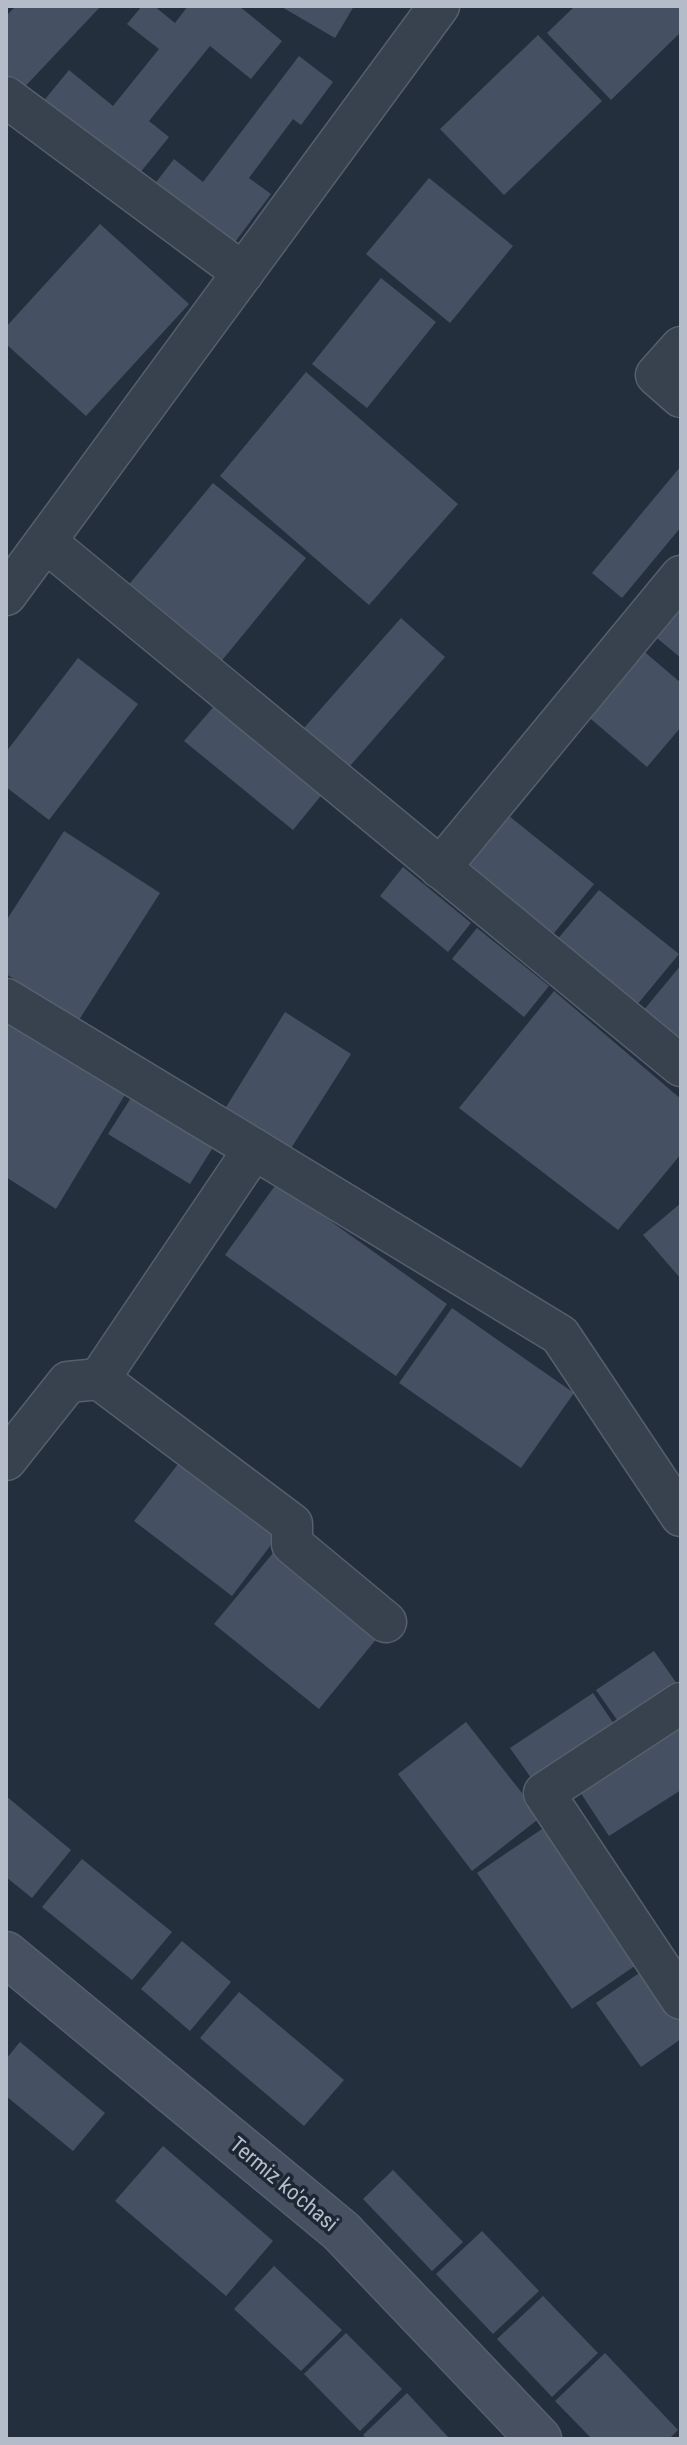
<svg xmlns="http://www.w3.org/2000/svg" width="687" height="2445" font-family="'Roboto Condensed',sans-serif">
  <rect width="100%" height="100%" fill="#242f3e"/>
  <!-- building -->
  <g fill="#455162">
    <path d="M16,6H101L16,96L6,86V16Z"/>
    <path d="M142,6H154L175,23L188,6H239L282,41L251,79L210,46L149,121L169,137L135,179L42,103L69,70L113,106L159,49L127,24Z"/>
    <path d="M280,6H354L335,38Z"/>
    <path d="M575,6H681V32L611,100L547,33Z"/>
    <path d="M538,35L602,101L504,195L440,129Z"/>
    <path d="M299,56L333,82L301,125L293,119L249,178L271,194L229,250L150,190L174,159L203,182Z"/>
    <path d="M429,178L513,246L450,323L366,254Z"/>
    <path d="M100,224L189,304L86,416L6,344V327Z"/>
    <path d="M381,278L436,322L367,408L312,364Z"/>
    <path d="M306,372L458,504L369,605L220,476Z"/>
    <path d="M681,466V527L622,598L592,573Z"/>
    <path d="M213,483L306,558L219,664L126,588Z"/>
    <path d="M681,598V658L652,634Z"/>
    <path d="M401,618L445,657L350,766L304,728Z"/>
    <path d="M640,648L681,683V727L647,767L584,713Z"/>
    <path d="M78,658L138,704L49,820L6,787V752Z"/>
    <path d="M216,704L324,792L293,830L184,741Z"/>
    <path d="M504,812L594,884L550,938L460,865Z"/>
    <path d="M64,831L160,893L79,1020L6,974V921Z"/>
    <path d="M403,867L471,923L448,952L380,896Z"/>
    <path d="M599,890L679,954L636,1006L556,941Z"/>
    <path d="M477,928L549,986L524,1017L452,959Z"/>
    <path d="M681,965V1042L643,1011Z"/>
    <path d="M554,991L681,1099V1154L618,1230L459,1108Z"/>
    <path d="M6,1011L129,1088L56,1209L6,1177Z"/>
    <path d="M285,1012L351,1054L288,1153L223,1112Z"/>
    <path d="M136,1090L217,1141L190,1184L108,1134Z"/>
    <path d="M277,1183L447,1304L396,1376L225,1255Z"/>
    <path d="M681,1203V1279L643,1235Z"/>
    <path d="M452,1308L574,1393L521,1468L399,1383Z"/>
    <path d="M182,1459L280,1533L232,1596L134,1521Z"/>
    <path d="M278,1547L382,1632L319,1709L214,1624Z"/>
    <path d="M654,1651L680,1688L622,1727L596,1690Z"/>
    <path d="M593,1693L618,1730L536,1785L510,1748Z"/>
    <path d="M466,1722L541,1817L472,1871L398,1774Z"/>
    <path d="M681,1723V1790L609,1836L578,1789Z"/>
    <path d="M6,1796L71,1850L32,1898L6,1877Z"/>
    <path d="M548,1825L642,1961L572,2009L477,1873Z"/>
    <path d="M82,1859L172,1932L132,1980L42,1907Z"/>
    <path d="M182,1941L231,1982L190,2031L141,1989Z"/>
    <path d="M645,1969L681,2019V2039L641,2067L596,2003Z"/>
    <path d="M239,1992L344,2080L304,2126L200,2038Z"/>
    <path d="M20,2042L105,2113L73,2151L6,2096V2059Z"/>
    <path d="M163,2146L273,2241L226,2296L115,2201Z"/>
    <path d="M393,2170L463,2242L432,2271L363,2199Z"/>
    <path d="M482,2231L539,2291L493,2334L436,2274Z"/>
    <path d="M274,2266L342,2330L301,2371L234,2309Z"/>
    <path d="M543,2296L598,2353L552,2397L497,2339Z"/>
    <path d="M346,2333L402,2389L360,2431L304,2374Z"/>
    <path d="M605,2353L678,2430L669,2439H592L555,2401Z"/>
    <path d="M407,2393L450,2439H367L363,2435Z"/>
  </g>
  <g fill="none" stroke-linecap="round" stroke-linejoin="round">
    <!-- minor casing -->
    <g stroke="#565f6c" stroke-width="43">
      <g id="minor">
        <path d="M6,97L243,273"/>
        <path d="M681,347L656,375L681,397"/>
        <path d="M46,542L681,1066"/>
        <path d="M6,595L439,6"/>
        <path d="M440,868L681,576"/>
        <path d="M6,999L254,1149L99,1379L292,1524V1544L386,1622"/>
        <path d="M254,1149L560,1335L681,1516"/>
        <path d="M6,1460L68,1382L99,1379"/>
        <path d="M681,1703L544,1793L681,1999"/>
      </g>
    </g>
    <!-- secondary casing -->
    <g stroke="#565f6c" stroke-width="47">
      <path id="secondary" d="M6,1954L341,2231L539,2439"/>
    </g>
    <!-- minor -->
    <use href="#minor" stroke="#38414e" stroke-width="40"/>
    <!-- secondary -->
    <use href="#secondary" stroke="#465061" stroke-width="44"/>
  </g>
  <g text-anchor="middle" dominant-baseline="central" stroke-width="7" stroke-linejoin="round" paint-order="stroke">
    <!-- street labels -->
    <g font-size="22" fill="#b4bcc9" stroke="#1d2633">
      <text transform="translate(284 2184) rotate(40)">Termiz ko'chasi</text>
    </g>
  </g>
  <!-- border -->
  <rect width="687" height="2445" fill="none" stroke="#b4bcc9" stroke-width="16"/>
</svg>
